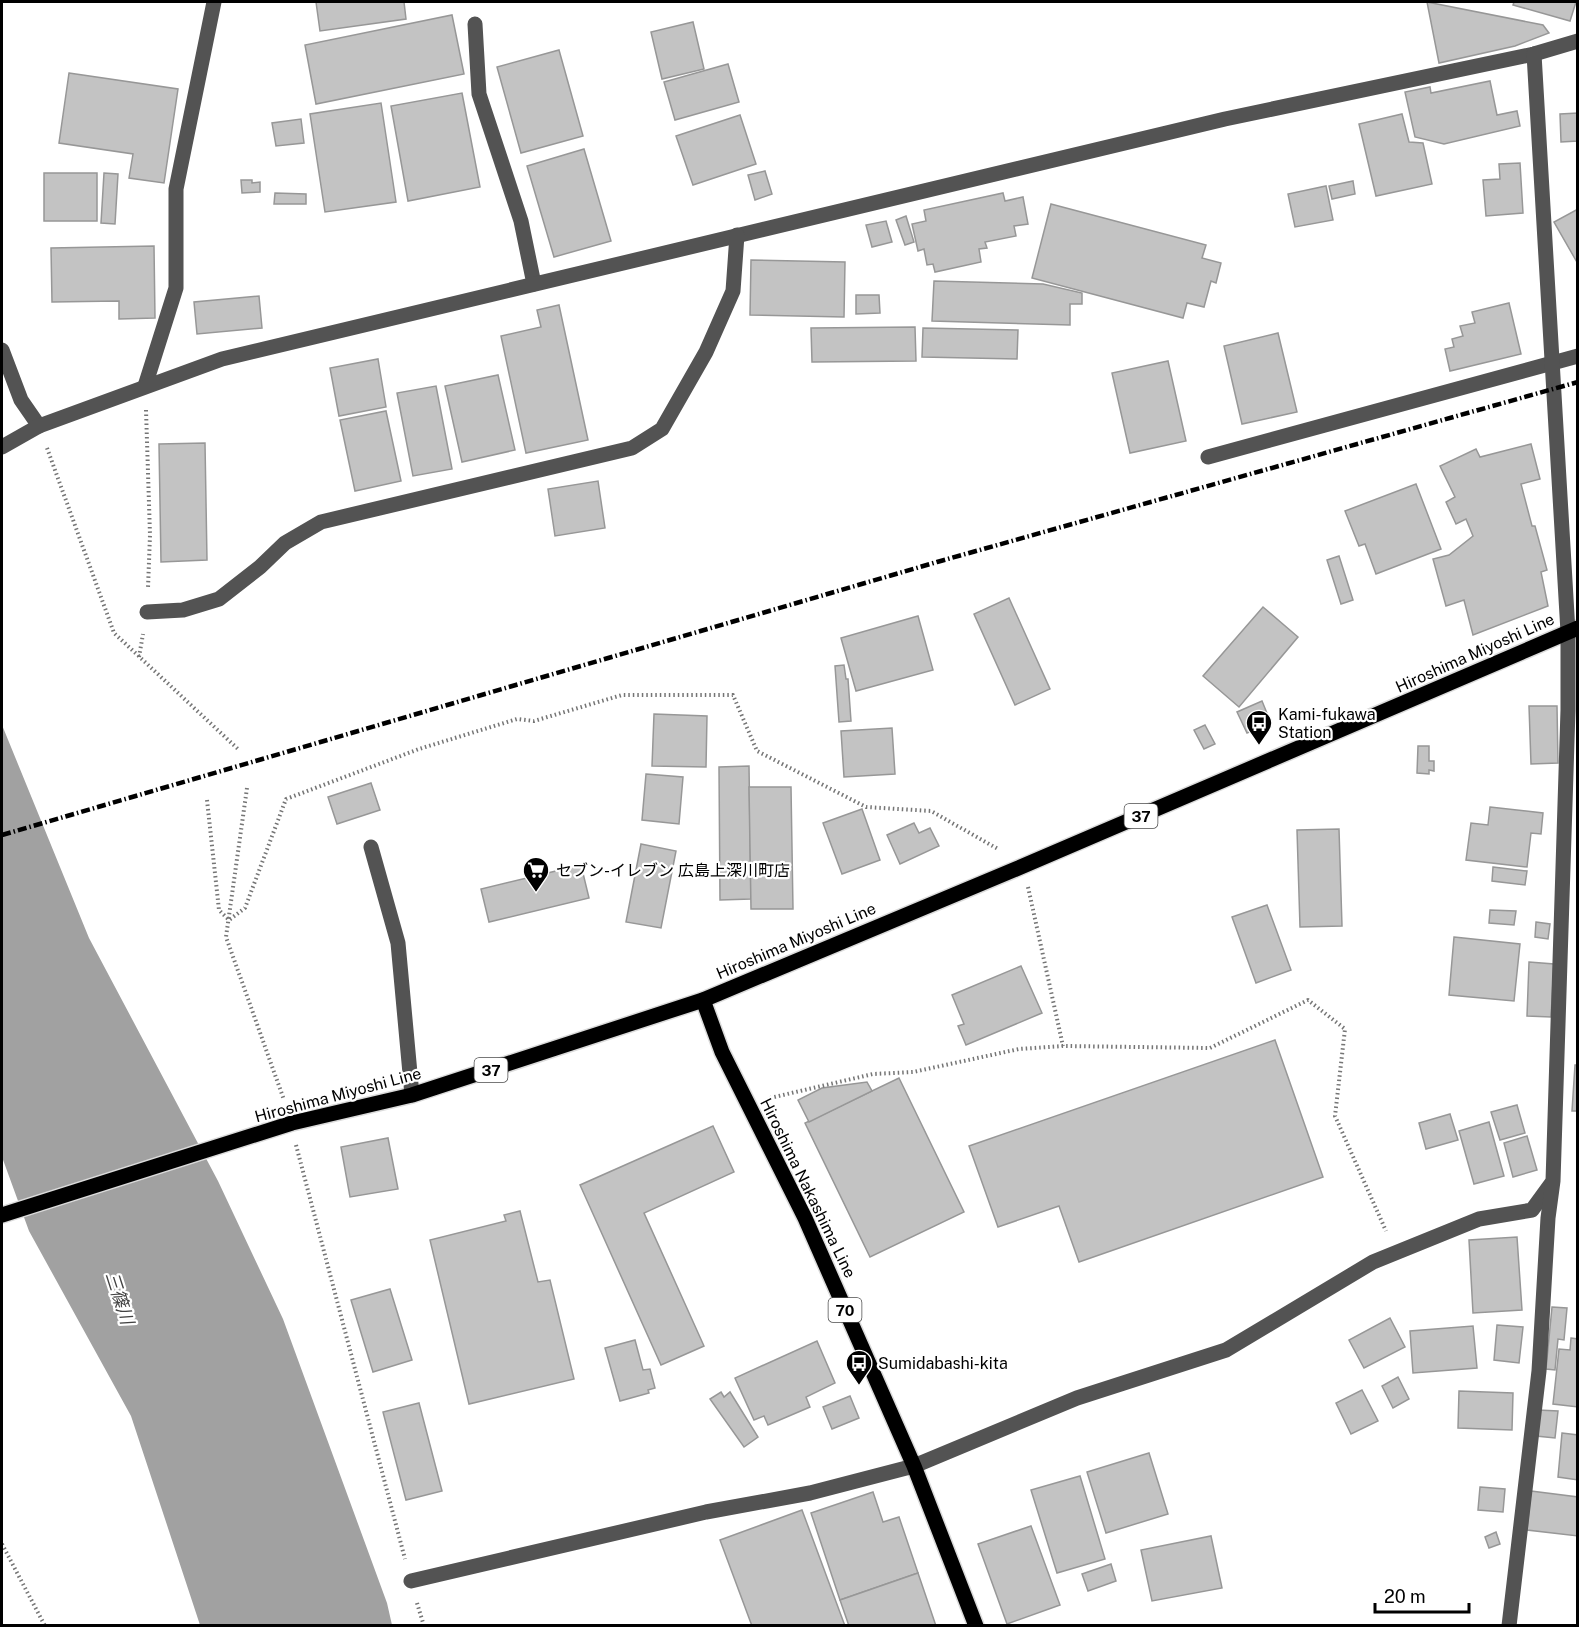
<svg xmlns="http://www.w3.org/2000/svg" width="1579" height="1627" font-family="'Public Sans','Noto Sans JP',sans-serif">
  <rect width="100%" height="100%" fill="#fff"/>
  <!-- water -->
  <path fill="#a1a1a1" d="M2,725L89,938L218,1181L283,1319L387,1603L392,1625H200L131,1416L29,1231L2,1157Z"/>
  <!-- building -->
  <g fill="#c3c3c3" stroke="#979797" stroke-width="1.5">
    <path d="M316,2H404L406,19L320,31Z"/>
    <path d="M1427,2L1543,25L1549,33L1515,46L1439,63Z"/>
    <path d="M1514,2H1576L1570,21L1513,5Z"/>
    <path d="M452,15L464,74L316,104L305,45Z"/>
    <path d="M693,22L704,69L662,79L651,32Z"/>
    <path d="M559,50L583,136L521,153L497,67Z"/>
    <path d="M728,64L739,102L675,120L664,82Z"/>
    <path d="M69,73L178,89L164,183L129,178L133,154L59,143Z"/>
    <path d="M1490,81L1497,115L1517,111L1520,126L1444,144L1415,137L1405,92L1430,87L1431,93Z"/>
    <path d="M462,93L480,187L408,201L391,106Z"/>
    <path d="M381,103L396,202L325,212L310,114Z"/>
    <path d="M1578,113V141L1561,142L1560,114Z"/>
    <path d="M1402,114L1409,142L1423,143L1432,184L1376,196L1359,124Z"/>
    <path d="M740,115L756,164L693,185L676,136Z"/>
    <path d="M301,119L304,143L276,146L272,123Z"/>
    <path d="M584,149L611,241L554,257L527,166Z"/>
    <path d="M1520,163L1523,213L1486,216L1483,180L1500,179L1499,164Z"/>
    <path d="M765,171L772,194L755,200L748,175Z"/>
    <rect x="44" y="173" width="53" height="48"/>
    <path d="M104,173L118,174L115,224L101,223Z"/>
    <path d="M241,180H252V183L260,182V192L242,193Z"/>
    <path d="M1353,181L1355,194L1332,199L1329,186Z"/>
    <path d="M1326,186L1333,220L1295,227L1288,194Z"/>
    <path d="M275,193L306,194V204H274Z"/>
    <path d="M1003,193L1005,201L1023,197L1028,224L1014,226L1016,236L985,242L987,248L979,249L981,262L935,272L933,264L927,265L924,249L918,251L912,224L926,221L924,210Z"/>
    <path d="M1051,204L1206,245L1202,258L1221,263L1216,283L1211,281L1204,307L1187,303L1183,318L1032,278Z"/>
    <path d="M1578,209V264L1554,222Z"/>
    <path d="M906,216L914,242L905,245L896,220Z"/>
    <path d="M886,221L892,242L872,247L866,225Z"/>
    <path d="M154,246L155,318L119,319V301L52,302L51,248Z"/>
    <path d="M751,260L845,262L844,317L750,315Z"/>
    <path d="M934,281L1043,284L1082,293V304H1070V325L932,321Z"/>
    <path d="M856,295H879L880,313L856,314Z"/>
    <path d="M259,296L262,328L197,334L194,302Z"/>
    <path d="M1509,303L1521,354L1450,371L1445,349L1454,347L1452,339L1463,336L1460,326L1475,323L1472,312Z"/>
    <path d="M559,305L588,440L526,453L501,336L541,327L537,310Z"/>
    <path d="M915,327L916,361L812,362L811,328Z"/>
    <path d="M923,328L1018,330L1017,359L922,357Z"/>
    <path d="M1278,333L1297,412L1242,424L1224,346Z"/>
    <path d="M378,359L386,407L339,416L330,368Z"/>
    <path d="M1168,361L1186,441L1130,453L1112,373Z"/>
    <path d="M498,375L515,450L462,462L445,386Z"/>
    <path d="M436,386L452,469L413,476L397,393Z"/>
    <path d="M386,411L401,481L355,491L340,420Z"/>
    <path d="M205,443L207,560L161,562L159,444Z"/>
    <path d="M1531,444L1540,479L1521,484L1532,526H1535L1547,570L1541,572L1548,606L1473,635L1464,600L1446,606L1433,559L1449,555L1473,536L1466,519L1456,524L1446,502L1455,497L1440,466L1476,449L1480,457Z"/>
    <path d="M598,481L605,528L555,536L548,489Z"/>
    <path d="M1416,484L1441,549L1376,574L1365,544L1359,546L1345,511Z"/>
    <path d="M1339,556L1353,600L1341,604L1327,560Z"/>
    <path d="M1009,598L1050,689L1015,705L974,614Z"/>
    <path d="M1263,607L1298,637L1239,707L1203,676Z"/>
    <path d="M918,616L933,670L856,691L841,638Z"/>
    <path d="M844,665L846,679H848L851,721L839,722L835,666Z"/>
    <path d="M1262,701L1271,723L1247,733L1237,712Z"/>
    <path d="M1529,706H1557L1558,763L1531,764Z"/>
    <path d="M654,714L707,716L706,767L652,766Z"/>
    <path d="M1205,725L1215,744L1204,749L1194,730Z"/>
    <path d="M892,728L895,774L844,777L841,731Z"/>
    <path d="M1418,746H1429V761H1434V771L1429,770V774L1417,773Z"/>
    <path d="M749,766L751,899L720,900L719,767Z"/>
    <path d="M646,774L683,777L679,824L642,820Z"/>
    <path d="M371,783L380,810L337,824L328,797Z"/>
    <path d="M749,787H791L793,909H751Z"/>
    <path d="M1490,807L1543,813L1541,834L1531,833L1527,867L1466,860L1471,823L1488,825Z"/>
    <path d="M862,809L880,860L842,874L823,823Z"/>
    <path d="M914,823L919,833L930,828L939,846L900,864L887,835Z"/>
    <path d="M1339,829L1342,926L1300,927L1297,830Z"/>
    <path d="M641,844L676,851L661,928L626,922Z"/>
    <path d="M581,865L589,898L489,922L481,889Z"/>
    <path d="M1493,867L1527,871L1525,885L1492,881Z"/>
    <path d="M1267,905L1291,970L1256,983L1232,917Z"/>
    <path d="M1490,910L1516,911L1514,925L1489,923Z"/>
    <path d="M1536,922L1550,924L1548,939L1535,937Z"/>
    <path d="M1454,937L1520,944L1514,1001L1449,995Z"/>
    <path d="M1529,962L1554,964L1551,1017L1527,1016Z"/>
    <path d="M1021,966L1042,1013L966,1045L958,1026L964,1024L952,995Z"/>
    <path d="M1275,1040L1323,1177L1079,1262L1059,1206L998,1227L969,1146Z"/>
    <path d="M1575,1065H1578V1111H1572Z"/>
    <path d="M899,1078L964,1212L870,1257L805,1123Z"/>
    <path d="M867,1082L872,1091L809,1122L798,1100L822,1088Z"/>
    <path d="M1517,1105L1525,1133L1500,1140L1491,1112Z"/>
    <path d="M1450,1114L1458,1140L1426,1149L1419,1123Z"/>
    <path d="M1489,1122L1504,1176L1474,1184L1459,1131Z"/>
    <path d="M713,1126L734,1172L644,1213L704,1346L661,1365L580,1185Z"/>
    <path d="M1527,1136L1537,1170L1513,1177L1504,1143Z"/>
    <path d="M388,1138L398,1189L350,1197L341,1147Z"/>
    <path d="M520,1211L538,1282L550,1280L574,1379L469,1404L430,1240L506,1221L504,1215Z"/>
    <path d="M1517,1237L1522,1310L1473,1313L1469,1240Z"/>
    <path d="M390,1289L412,1360L373,1372L351,1300Z"/>
    <path d="M1552,1307L1567,1308L1564,1340L1558,1339L1555,1370L1546,1369Z"/>
    <path d="M1390,1318L1405,1347L1364,1368L1349,1340Z"/>
    <path d="M1497,1325L1523,1327L1519,1363L1494,1360Z"/>
    <path d="M1473,1326L1477,1368L1413,1373L1410,1331Z"/>
    <path d="M1571,1338L1578,1339V1407L1553,1404L1559,1349L1570,1350Z"/>
    <path d="M635,1340L643,1370L650,1369L655,1388L648,1390L649,1393L620,1401L605,1348Z"/>
    <path d="M817,1341L835,1383L806,1397L810,1407L768,1425L764,1416L754,1420L735,1378Z"/>
    <path d="M1398,1377L1409,1399L1393,1408L1382,1386Z"/>
    <path d="M1362,1390L1378,1421L1351,1434L1336,1403Z"/>
    <path d="M1459,1391L1513,1393L1512,1430L1458,1428Z"/>
    <path d="M721,1392L724,1397L730,1392L758,1437L744,1447L710,1399Z"/>
    <path d="M850,1396L859,1418L832,1429L823,1407Z"/>
    <path d="M419,1403L442,1491L406,1500L383,1412Z"/>
    <path d="M1538,1410L1558,1411L1555,1438L1536,1436Z"/>
    <path d="M1562,1433L1578,1435V1480L1558,1477Z"/>
    <path d="M1149,1453L1168,1514L1106,1533L1087,1472Z"/>
    <path d="M1080,1476L1105,1559L1057,1573L1031,1490Z"/>
    <path d="M1480,1487L1505,1489L1503,1512L1478,1510Z"/>
    <path d="M1531,1491L1578,1497V1536L1527,1530Z"/>
    <path d="M873,1492L883,1522L899,1517L918,1573L840,1600L811,1513Z"/>
    <path d="M802,1510L845,1626H752L720,1540Z"/>
    <path d="M1031,1526L1060,1605L1007,1624L978,1544Z"/>
    <path d="M1496,1532L1500,1544L1489,1548L1485,1537Z"/>
    <path d="M1211,1536L1222,1588L1152,1601L1141,1550Z"/>
    <path d="M1111,1564L1116,1581L1088,1591L1082,1574Z"/>
    <path d="M918,1573L936,1626H849L840,1600Z"/>
  </g>
  <g fill="none" stroke-linecap="round" stroke-linejoin="round">
    <!-- major casing -->
    <g stroke="#dbdbdb" stroke-width="18">
      <g id="major">
        <path d="M703,1000L722,1052L805,1218L914,1466L976,1626"/>
        <path d="M2,1215L292,1123L412,1095L703,1000L1016,869L1578,628"/>
      </g>
    </g>
    <!-- path -->
    <g stroke="#757575" stroke-width="4" stroke-dasharray="1.5 3" stroke-linecap="butt">
      <path d="M146,410L150,535L148,588"/>
      <path d="M47,448L114,633L239,750"/>
      <path d="M139,657L143,634"/>
      <path d="M247,788L226,937L284,1100"/>
      <path d="M207,800L219,910L229,920L245,908L286,799L419,749L517,719L534,721L622,695H733L757,751L866,807L931,811L998,849"/>
      <path d="M1028,887L1063,1046"/>
      <path d="M770,1098L873,1074L913,1072L1019,1049L1063,1046L1210,1048L1308,1000L1345,1029L1335,1116L1386,1231"/>
      <path d="M296,1145L405,1559"/>
      <path d="M2,1544L45,1626"/>
      <path d="M417,1603L424,1626"/>
    </g>
    <!-- minor -->
    <g stroke="#535353" stroke-width="15">
      <path d="M475,24L479,94L521,221L534,284"/>
      <path d="M2,350L21,400L39,426"/>
      <path d="M145,386L176,288V189L214,2"/>
      <path d="M2,447L39,426L222,359L1225,119L1534,54L1578,41"/>
      <path d="M1208,457L1578,356"/>
      <path d="M147,612L183,610L219,599L260,567L285,543L321,522L632,448L662,429L706,352L733,291L737,235"/>
      <path d="M371,847L398,943L412,1095"/>
      <path d="M411,1581L706,1512L810,1493L914,1466L1077,1398L1226,1350L1373,1262L1479,1219L1532,1210L1551,1184"/>
      <path d="M1509,1626L1539,1371L1548,1218L1553,1181L1568,710V632L1534,54"/>
    </g>
    <!-- major -->
    <use href="#major" stroke="#000" stroke-width="15"/>
    <!-- rail -->
    <path stroke="#000" stroke-width="4.5" stroke-dasharray="9 3 1.5 3" stroke-linecap="butt" d="M2,835L937,562L1578,382"/>
  </g>
  <!-- icons -->
  <defs>
    <g id="bus-pin" transform="scale(1.35)"><path d="M0 17L-7.5 6A9.5 9.5 0 1 1 7.5 6Z" fill="#000" stroke="#fff"/><path d="M-5-6H5V4H4V6H2V4H-2V6H-4V4H-5ZM-3.5-4V0h7V-4ZM-3.5 1.2v1.5H-2V1.2ZM2 1.2v1.5H3.5V1.2Z" fill="#fff"/></g>
    <g id="supermarket-pin" transform="scale(1.35)"><path d="M0 17L-7.5 6A9.5 9.5 0 1 1 7.5 6Z" fill="#000" stroke="#fff"/><path d="M-6-5.5h2.5l.6 2H6L4.5 2H-2.5L-4.4-4H-6ZM-1.5 3.2a1.3 1.3 0 1 0 .1 0ZM3 3.2a1.3 1.3 0 1 0 .1 0Z" fill="#fff"/></g>
  </defs>
  <g fill-rule="evenodd">
    <use href="#bus-pin" x="1259" y="723"/>
    <use href="#supermarket-pin" x="536" y="870"/>
    <use href="#bus-pin" x="859" y="1363"/>
  </g>
  <g text-anchor="middle" dominant-baseline="central" stroke-width="4.5" stroke-linejoin="round" paint-order="stroke">
    <!-- shield labels -->
    <g fill="#fff" stroke="#4c4c4c" stroke-width="1.5">
      <rect x="1124.5" y="804" width="33" height="24" rx="4.5"/>
      <rect x="474.5" y="1058" width="33" height="24" rx="4.5"/>
      <rect x="828.5" y="1298" width="33" height="24" rx="4.5"/>
    </g>
    <g font-size="15" font-weight="bold" fill="#000">
      <text x="1141" y="816">37</text>
      <text x="491" y="1070">37</text>
      <text x="845" y="1310">70</text>
    </g>
    <!-- street labels -->
    <g font-size="16" fill="#000" stroke="#fff">
      <text transform="translate(1475 653) rotate(-24)">Hiroshima Miyoshi Line</text>
      <text transform="translate(796 941) rotate(-23)">Hiroshima Miyoshi Line</text>
      <text transform="translate(338 1095) rotate(-15)">Hiroshima Miyoshi Line</text>
      <text transform="translate(808 1188) rotate(64)">Hiroshima Nakashima Line</text>
    </g>
    <!-- poi labels -->
    <g font-size="16" fill="#000" stroke="#fff" text-anchor="start">
      <text x="1278" y="714">Kami-fukawa<tspan x="1278" dy="18">Station</tspan></text>
      <text x="556" y="870">セブン-イレブン 広島上深川町店</text>
      <text x="878" y="1363">Sumidabashi-kita</text>
    </g>
    <!-- water labels -->
    <g font-size="18" font-style="italic" fill="#424242" stroke="#fff">
      <text transform="translate(120 1298) rotate(72)">三篠川</text>
    </g>
  </g>
  <!-- border -->
  <rect width="1579" height="1627" fill="none" stroke="#000000" stroke-width="6"/>
  <!-- scale -->
  <path d="M1375 1603v9h94v-9" fill="none" stroke="#000000" stroke-width="3"/>
  <text x="1384" y="1603" font-size="18" fill="#000000" stroke="#ffffff" stroke-width="4.5" paint-order="stroke">20 m</text>
</svg>
